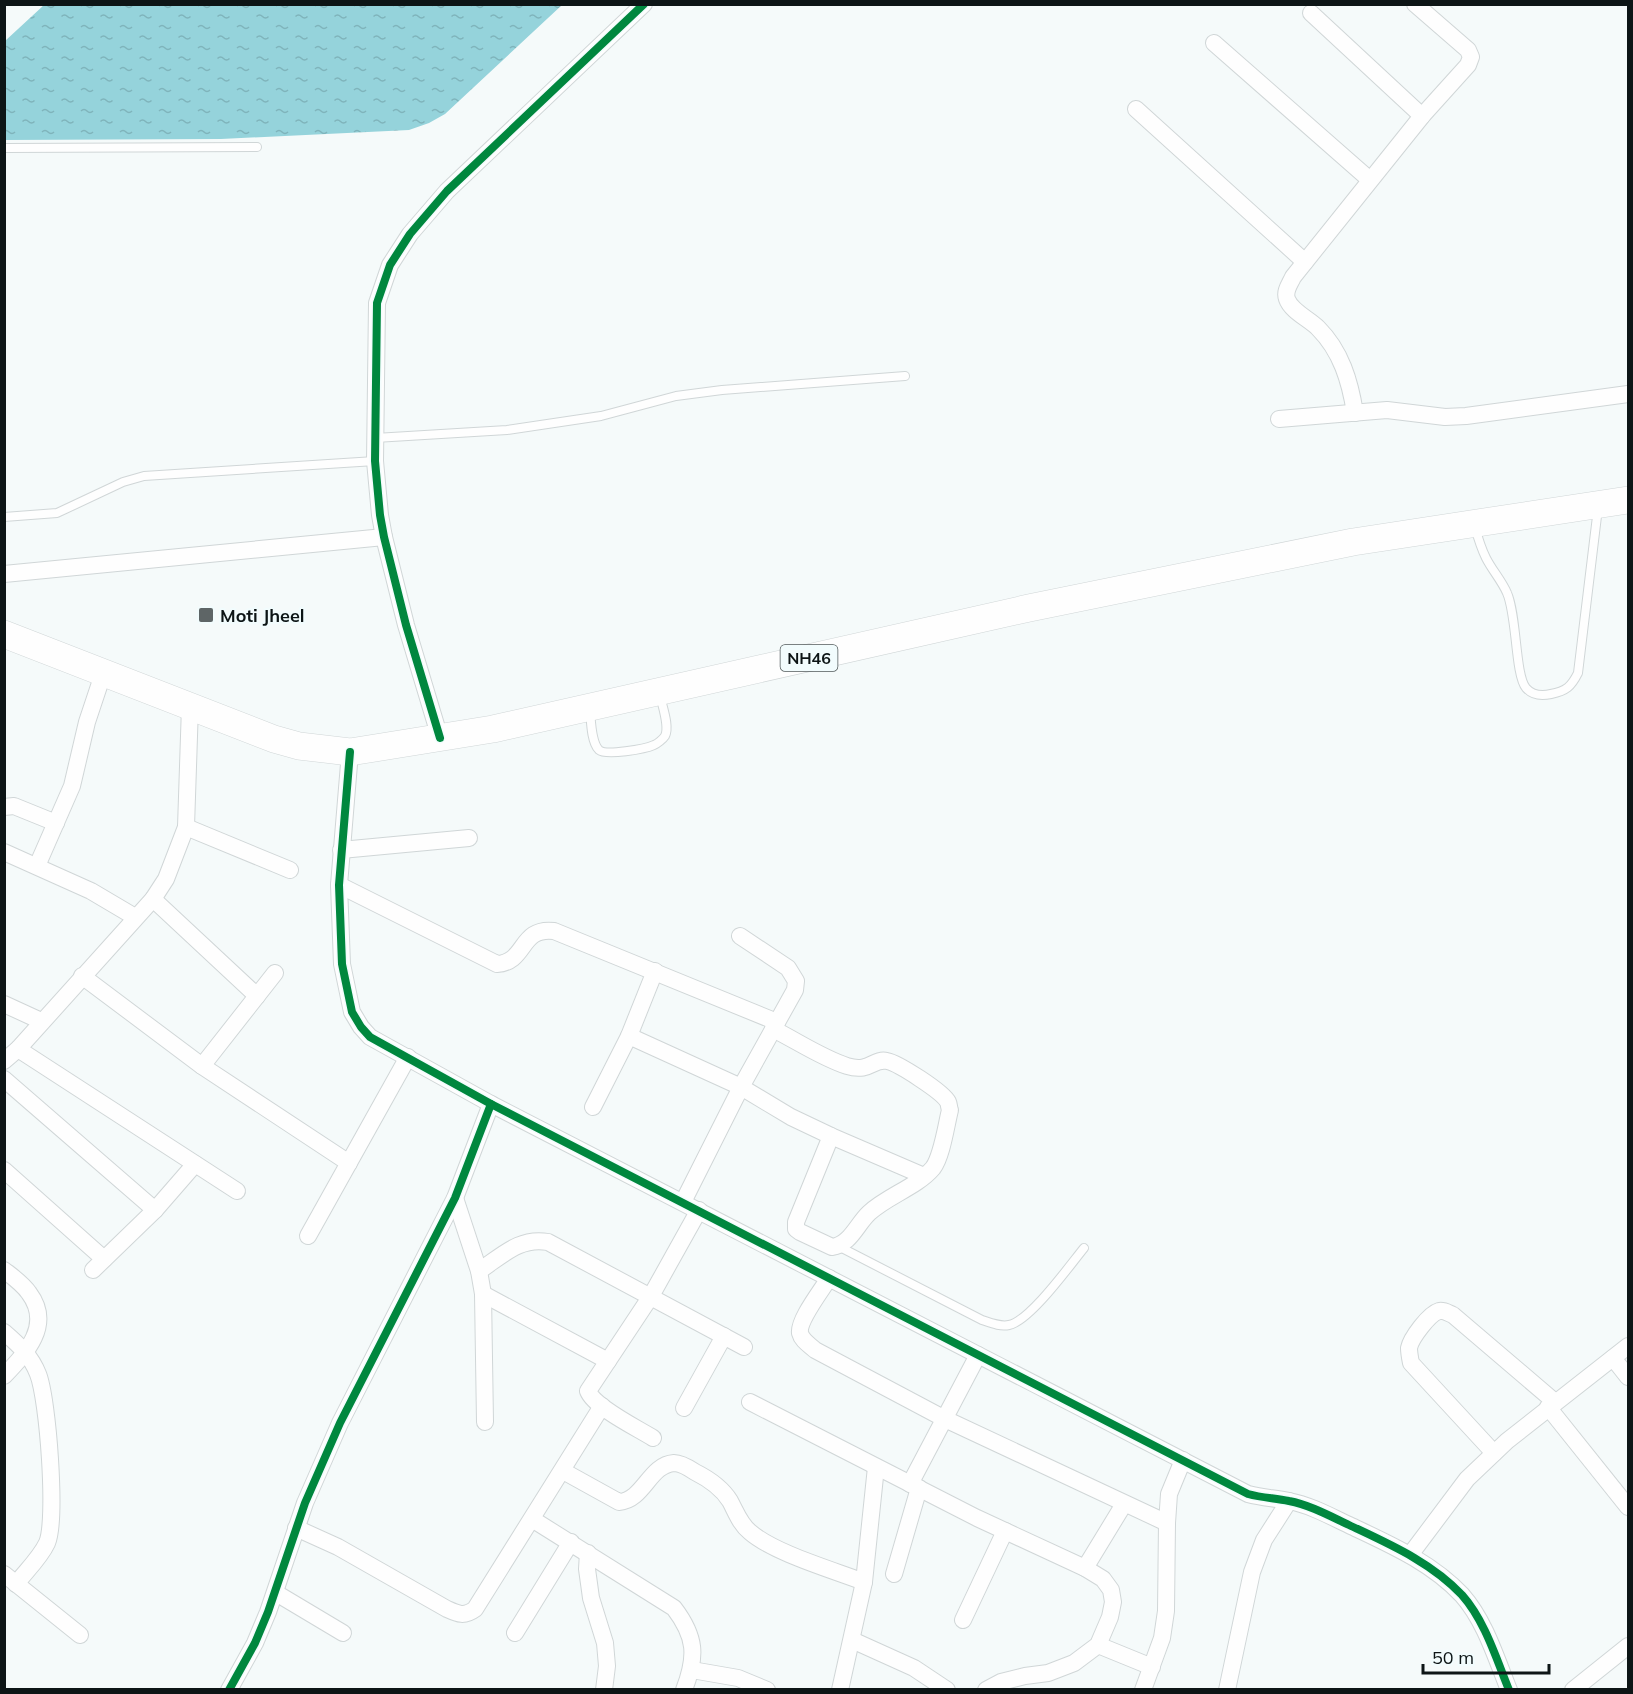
<svg xmlns="http://www.w3.org/2000/svg" width="1633" height="1694" font-family="Mulish,sans-serif">
  <defs>
    <pattern id="water-ripples" width="26" height="14" patternUnits="userSpaceOnUse" patternTransform="scale(1.5)"><rect width="26" height="14" fill="#95d3db"/><path d="M2 4q2-2 4 0t4 0M15 11q2-2 4 0t4 0" fill="none" stroke="#7fb4bb"/></pattern>
  </defs>
  <rect width="100%" height="100%" fill="#f5fafa"/>
  <!-- water -->
  <path fill="url(#water-ripples)" d="M44,5V4L562,5L445,114L429,123L409,130L221,139L5,140V41Z"/>
  <g fill="none" stroke-linecap="round" stroke-linejoin="round">
    <!-- service casing -->
    <g stroke="#d0d6d7" stroke-width="10">
      <g id="service">
        <path d="M4,148L257,147"/>
        <path d="M375,438L507,430L601,416L676,396L722,390L905,376"/>
        <path d="M4,517L57,513L123,482L144,476L375,461"/>
        <path d="M1475,527C1478,538 1481,548 1486,558C1492,570 1502,581 1507,593C1517,615 1515,675 1526,688C1533,696 1542,696 1551,694C1566,691 1571,687 1578,673L1598,508"/>
        <path d="M590,709C591,721 591,742 599,750C606,756 645,749 654,745C657,744 663,739 665,736C670,726 662,706 660,695"/>
        <path d="M838,1246L982,1320C991,1323 1000,1327 1009,1325C1030,1321 1070,1265 1084,1248"/>
      </g>
    </g>
    <!-- minor casing -->
    <g stroke="#d0d6d7" stroke-width="18">
      <g id="minor">
        <path d="M1311,13L1422,116"/>
        <path d="M1214,43L1370,180"/>
        <path d="M1136,109L1305,262"/>
        <path d="M1355,413C1350,381 1341,351 1318,328C1309,319 1291,311 1287,299C1284,291 1290,284 1293,277L1422,116L1468,65L1471,57L1468,50L1415,4"/>
        <path d="M1279,419L1387,410L1445,417L1466,416L1628,394"/>
        <path d="M4,574L384,537"/>
        <path d="M440,738L406,625L384,537L380,515L375,461L377,303L390,265L410,234L447,191L644,4"/>
        <path d="M350,752L339,885L342,964L352,1012L361,1027L370,1037L491,1104L1248,1494C1263,1498 1275,1498 1289,1501C1310,1505 1330,1516 1349,1525C1389,1544 1431,1562 1462,1595C1485,1621 1496,1658 1509,1690"/>
        <path d="M4,807L14,806L56,823"/>
        <path d="M186,827L290,870"/>
        <path d="M341,850L469,838"/>
        <path d="M4,852L91,891L135,917"/>
        <path d="M37,866L72,786L87,722L103,674"/>
        <path d="M339,885L497,964C527,962 519,927 554,931L777,1022"/>
        <path d="M153,899L257,996"/>
        <path d="M82,976L202,1066L349,1163"/>
        <path d="M4,1004L41,1021"/>
        <path d="M773,1029C797,1041 822,1058 847,1066C870,1073 873,1058 887,1061C898,1063 943,1092 948,1102C949,1104 949,1108 950,1110C946,1126 942,1156 933,1168C917,1187 887,1196 869,1213C857,1224 850,1245 832,1247L800,1232L796,1229V1222L831,1136"/>
        <path d="M629,1036L741,1087L791,1117L831,1136L924,1176"/>
        <path d="M18,1049L237,1191"/>
        <path d="M4,1061L18,1049L153,899L166,879L186,827L190,706"/>
        <path d="M202,1066L275,973"/>
        <path d="M4,1079L155,1210"/>
        <path d="M593,1107L629,1036L655,971"/>
        <path d="M4,1170L104,1259"/>
        <path d="M455,1198L479,1271L483,1294L485,1422"/>
        <path d="M683,1202L741,1087L795,990L796,981L788,968L740,936"/>
        <path d="M308,1236L408,1057"/>
        <path d="M4,1270C13,1277 23,1284 29,1293C53,1325 26,1353 4,1376"/>
        <path d="M93,1270L155,1210L195,1164"/>
        <path d="M479,1271C502,1256 519,1237 548,1242L744,1347"/>
        <path d="M829,1278C822,1290 798,1320 800,1333C802,1341 810,1345 815,1350L945,1419L1167,1523"/>
        <path d="M483,1294L608,1361"/>
        <path d="M4,1332C19,1345 31,1356 38,1374C48,1399 57,1520 47,1543C40,1558 26,1571 16,1584"/>
        <path d="M1613,1358L1628,1377"/>
        <path d="M750,1402L977,1518L1085,1568L1103,1579L1111,1590L1113,1602L1110,1617L1098,1645L1074,1663L1048,1673L1025,1676L1001,1682L986,1690"/>
        <path d="M1548,1407L1628,1507"/>
        <path d="M684,1408L724,1336"/>
        <path d="M653,1438C637,1428 594,1407 588,1391L651,1296L699,1210"/>
        <path d="M1494,1453L1411,1363C1410,1358 1409,1353 1409,1348C1411,1338 1429,1314 1439,1311C1444,1310 1448,1313 1453,1315L1555,1402"/>
        <path d="M563,1471L619,1502C644,1500 649,1465 674,1463C681,1463 689,1468 695,1472C709,1479 722,1488 730,1501C736,1512 740,1524 750,1532C774,1553 833,1570 864,1582"/>
        <path d="M910,1484L978,1355"/>
        <path d="M532,1519L674,1608C696,1637 697,1656 684,1690"/>
        <path d="M296,1528L338,1547L447,1609C458,1614 464,1617 475,1609L602,1406"/>
        <path d="M588,1553L587,1569L591,1598L605,1643L607,1666L604,1690"/>
        <path d="M1410,1555L1467,1479L1507,1441L1628,1346"/>
        <path d="M1085,1568L1124,1504"/>
        <path d="M4,1574L80,1635"/>
        <path d="M894,1574L919,1488"/>
        <path d="M276,1593L343,1633"/>
        <path d="M963,1620L1005,1531"/>
        <path d="M515,1633L571,1542"/>
        <path d="M852,1640L914,1668L947,1690"/>
        <path d="M1098,1645L1152,1667"/>
        <path d="M692,1670L738,1678L767,1690"/>
        <path d="M229,1690L255,1643L268,1612L305,1503L340,1423L455,1198L491,1104"/>
        <path d="M840,1690L864,1582L876,1467"/>
        <path d="M1143,1690L1162,1638L1166,1611L1167,1523L1169,1494L1183,1460"/>
        <path d="M1227,1690L1252,1572L1264,1540L1289,1501"/>
        <path d="M1573,1690L1628,1646"/>
      </g>
    </g>
    <!-- trunk casing -->
    <g stroke="#d0d6d7" stroke-width="28">
      <path id="trunk" d="M4,634L274,739L299,746L350,752L493,729L1029,608L1353,542L1628,500"/>
    </g>
    <!-- service -->
    <use href="#service" stroke="#fefefe" stroke-width="8"/>
    <!-- minor -->
    <use href="#minor" stroke="#fefefe" stroke-width="16"/>
    <!-- trunk -->
    <use href="#trunk" stroke="#fefefe" stroke-width="27"/>
    <!-- cycleway casing -->
    <g stroke="#f2fcfd" stroke-width="11">
      <g id="cycleway">
        <path d="M440,738L406,625L384,537L380,515L375,461L377,303L390,265L410,234L447,191L644,4"/>
        <path d="M350,752L339,885L342,964L352,1012L361,1027L370,1037L491,1104L1248,1494C1263,1498 1275,1498 1289,1501C1310,1505 1330,1516 1349,1525C1389,1544 1431,1562 1462,1595C1485,1621 1496,1658 1509,1690"/>
        <path d="M229,1690L255,1643L268,1612L305,1503L340,1423L455,1198L491,1104"/>
      </g>
    </g>
    <!-- cycleway -->
    <use href="#cycleway" stroke="#00873e" stroke-width="8"/>
  </g>
  <!-- markers -->
  <rect fill="#5e6566" stroke="#f2fcfd" stroke-width="2" x="198" y="607" width="16" height="16" rx="3"/>
  <g text-anchor="middle" dominant-baseline="central" stroke-width="4.5" stroke-linejoin="round" paint-order="stroke">
    <!-- shield labels -->
    <rect fill="#f2fcfd" stroke="#525a5b" stroke-width="1.5" x="780.5" y="645" width="57" height="26" rx="4.5"/>
    <g font-size="16" font-weight="bold" fill="#0d1516">
      <text x="809" y="658">NH46</text>
    </g>
    <!-- poi labels -->
    <g font-size="18" font-weight="bold" fill="#0d1516" stroke="#f2fcfd" text-anchor="start">
      <text x="220" y="615">Moti Jheel</text>
    </g>
  </g>
  <!-- border -->
  <rect width="1633" height="1694" fill="none" stroke="#0d1516" stroke-width="12"/>
  <!-- scale -->
  <path d="M1423 1664v9h126v-9" fill="none" stroke="#0d1516" stroke-width="3"/>
  <text x="1432" y="1664" font-size="18" fill="#0d1516" stroke="#f2fcfd" stroke-width="4.5" paint-order="stroke">50 m</text>
</svg>
